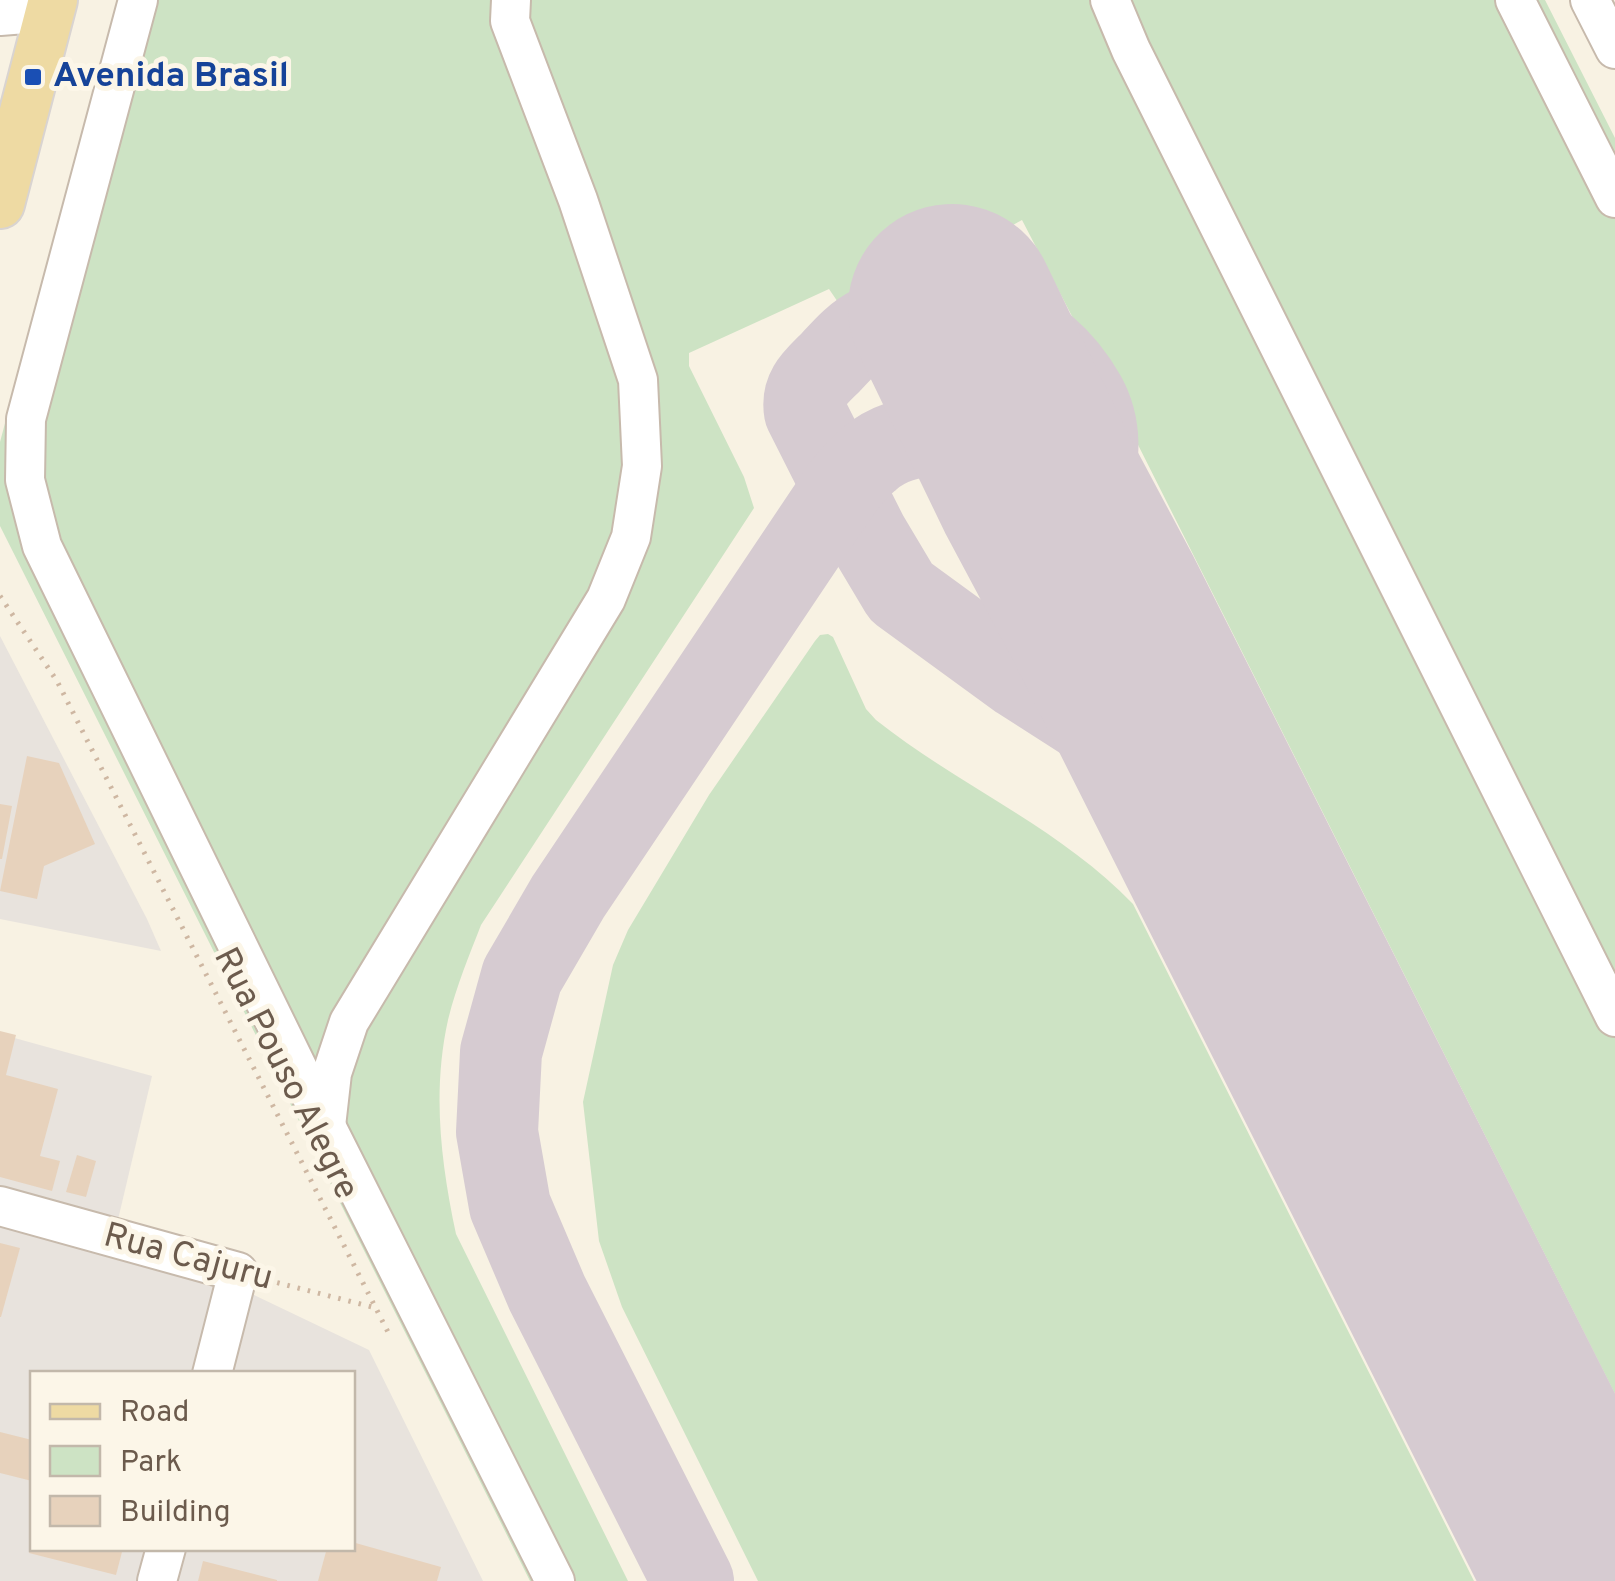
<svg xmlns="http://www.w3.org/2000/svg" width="1615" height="1581" font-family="Overpass,sans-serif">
  <rect width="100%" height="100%" fill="#f8f2e3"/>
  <!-- industrial -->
  <g fill="#e8e3dd" fill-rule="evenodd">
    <path d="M0,636L147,919L161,951L0,919Z"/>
    <path d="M0,1034L152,1076L116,1228L0,1193Z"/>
    <path d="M0,1218L225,1281L369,1350L483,1581H0ZM32,1374H352V1548H32Z"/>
  </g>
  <!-- green -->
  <g fill="#cde3c4">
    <path d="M118,0H1545L1615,138V1394L1114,397L1022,220L846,314L829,289L689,353V366L744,477L754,508L481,925C469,956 456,987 448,1020C432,1092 441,1163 456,1234L628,1581H530L0,526V442Z"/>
    <path d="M828,634L833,637L866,709L876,720C959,786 1059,827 1133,904L1474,1581H758L622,1307L599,1241L583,1102L613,965L628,930L709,795L815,641L820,635Z"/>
  </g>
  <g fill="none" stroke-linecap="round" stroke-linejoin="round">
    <!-- taxiway -->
    <g stroke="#d6cbd1" stroke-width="82">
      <path d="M1101,604C1095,579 1087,555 1088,529C1090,482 1110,441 1085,396C1042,319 952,284 871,327C855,335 843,349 831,362C815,378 801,389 805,412L867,535L901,592L1019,678L1147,760L1205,810"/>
      <path d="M693,1581L547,1293L510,1206L497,1132L501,1052L522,976L568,897L842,488C850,478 859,467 869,459C903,429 966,429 1003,454C1016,462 1027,476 1038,486"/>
    </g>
    <!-- runway -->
    <path stroke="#d6cbd1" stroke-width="208" d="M952,308L1038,486L1101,604L1593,1581"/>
  </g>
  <!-- building -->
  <g fill="#e7d2bc">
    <path d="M27,756L59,763L95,844L44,866L37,899L0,891Z"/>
    <path d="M0,804L12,806L2,859H0Z"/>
    <path d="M0,1031L16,1035L6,1075L58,1089L40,1156L60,1161L52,1191L0,1177Z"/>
    <path d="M77,1155L96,1161L86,1197L66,1192Z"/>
    <path d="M0,1243L20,1248L1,1317H0Z"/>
    <path d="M0,1432L32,1440V1481L0,1473Z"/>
    <path d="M352,1542L441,1567L437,1581H318L327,1548H352Z"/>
    <path d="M30,1548H123L116,1575L29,1553Z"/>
    <path d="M203,1561L277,1580V1581H198Z"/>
  </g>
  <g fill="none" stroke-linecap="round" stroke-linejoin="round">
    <!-- minor casing -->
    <g stroke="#c7baac" stroke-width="42">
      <g id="minor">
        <path d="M138,0L26,419L25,480L42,546L326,1126L555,1581"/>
        <path d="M1110,0L1131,50L1615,1017"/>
        <path d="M1515,0L1615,198"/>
        <path d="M1590,0L1615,49"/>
        <path d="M0,16L50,12"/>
        <path d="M326,1126L332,1073L349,1022L606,599L631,537L642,466L638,380L578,200L510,21L511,0"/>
        <path d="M0,1206L238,1272L212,1374"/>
        <path d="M157,1581L166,1548"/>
      </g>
    </g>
    <!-- major casing -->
    <g stroke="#d9d4d1" stroke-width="52">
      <path id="major" d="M0,204L53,0"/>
    </g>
    <!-- path -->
    <g stroke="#ceb7a2" stroke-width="5" stroke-dasharray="2.5 8" stroke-linecap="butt">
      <path d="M0,596L57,681L390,1336"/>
      <path d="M267,1280L376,1308"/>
    </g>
    <!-- minor -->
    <use href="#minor" stroke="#fff" stroke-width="38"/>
    <!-- major -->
    <use href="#major" stroke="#eedaa3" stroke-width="48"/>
  </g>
  <!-- markers -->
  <rect fill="#1a4fb4" stroke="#fcf6e8" stroke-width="4" x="23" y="67" width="20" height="20" rx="5"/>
  <g text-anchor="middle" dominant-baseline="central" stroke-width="10" stroke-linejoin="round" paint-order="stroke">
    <!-- transit labels -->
    <g font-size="35" font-weight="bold" fill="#164399" stroke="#fcf6e8" text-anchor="start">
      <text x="53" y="77">Avenida Brasil</text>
    </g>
    <!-- street labels -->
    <g font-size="35" fill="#6c5b4d" stroke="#fcf6e8">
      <text transform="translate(285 1074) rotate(63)">Rua Pouso Alegre</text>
      <text transform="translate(188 1258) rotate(15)">Rua Cajuru</text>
    </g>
  </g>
  <!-- legend -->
  <rect x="30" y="1371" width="325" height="180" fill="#fcf6e8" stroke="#c2b8aa" stroke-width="2.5"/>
  <rect x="50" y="1404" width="50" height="15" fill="#eedaa3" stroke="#c2b8aa" stroke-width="2.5"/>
  <text x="120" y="1421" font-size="30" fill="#6c5b4d">Road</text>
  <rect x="50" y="1446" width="50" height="30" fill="#cde3c4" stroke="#c2b8aa" stroke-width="2.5"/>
  <text x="120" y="1471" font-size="30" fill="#6c5b4d">Park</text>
  <rect x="50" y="1496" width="50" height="30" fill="#e7d2bc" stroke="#c2b8aa" stroke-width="2.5"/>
  <text x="120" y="1521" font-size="30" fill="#6c5b4d">Building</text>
</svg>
